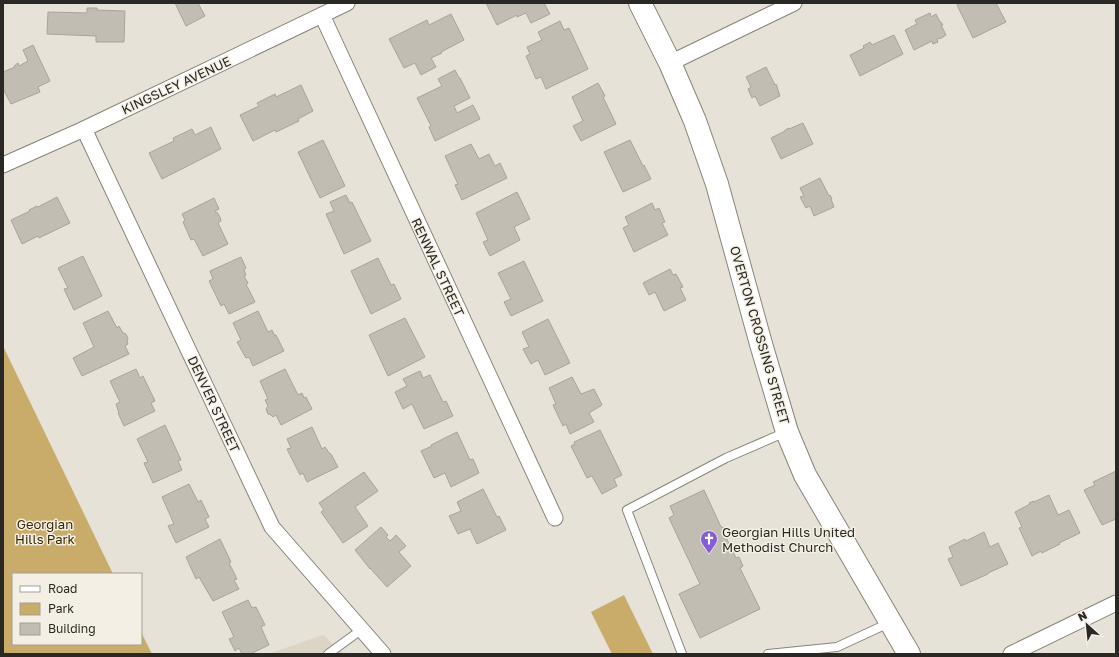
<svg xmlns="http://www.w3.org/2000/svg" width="1119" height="657" font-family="'Golos Text',sans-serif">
  <rect width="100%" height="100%" fill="#e6e2d7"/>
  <!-- built -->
  <path fill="#dcd4c4" d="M323,635L344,654H268Z"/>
  <!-- green -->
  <g fill="#c9ac6a">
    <path d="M3,346L113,574H13V644H141V632L152,654H3Z"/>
    <path d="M624,595L653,654H612L591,612Z"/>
  </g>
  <!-- building -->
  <g fill="#c1bdb3" stroke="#a8a49a">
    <path d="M175,3H198L205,16L186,26Z"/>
    <path d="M486,3H544L550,14L531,23L526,13L517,17V15L497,25Z"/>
    <path d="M960,3H996L1006,22L973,38L957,5Z"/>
    <path d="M87,8H97V10L125,11L124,42H96V36L47,34L48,12L87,13Z"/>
    <path d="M930,13L931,17L936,14L940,22H941L943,25H941L946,35L940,39L939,38L937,39L938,42L933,44L932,41L914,50L905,30L917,24L915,20Z"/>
    <path d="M451,14L464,40L441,52L442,53L431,58L436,67L421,75L415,63L404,68L389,39L427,20L429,25Z"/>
    <path d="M560,21L564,30L569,28L588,69L546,89L541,77L536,79L526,56L530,54L527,47L542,40L538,32Z"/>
    <path d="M894,35L903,54L860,76L850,55L864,48L863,46L870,42L872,45Z"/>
    <path d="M33,45L50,81L38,87L40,92L11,104L3,89V72L15,67L14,66L18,63L19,66L28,61L23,50Z"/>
    <path d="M766,67L775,85L776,84L780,96L760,106L755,96L752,98L748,89L751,87L746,77Z"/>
    <path d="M455,70L459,78H460L470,98L454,106L457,113L473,105L480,119L435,141L429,127L431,126L417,98L442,86L438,79Z"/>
    <path d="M598,83L605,96L603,97L616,124L581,141L573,126L583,121L572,97Z"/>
    <path d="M301,85L313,111L298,119L299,121L276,132L275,130L253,141L240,115L259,106L257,103L275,94L276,97Z"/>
    <path d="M803,123L813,144L781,159L771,138L785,131V130L789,128V129Z"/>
    <path d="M211,127L221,149L162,179L149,153L174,141L173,138L192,129L195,135Z"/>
    <path d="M323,140L345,186L320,198L298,152Z"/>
    <path d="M630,140L643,166L644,165L651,179L623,192L604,152Z"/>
    <path d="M471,144L479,159L489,154L495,166L500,163L507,178L462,200L455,185L458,184L445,156Z"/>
    <path d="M820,178L829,196L830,195L832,199H831L834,207L814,216L810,206L806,208L800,197L804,196L800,188Z"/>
    <path d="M517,192L530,219L514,227L520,240L490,256L483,242L488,240L476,213Z"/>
    <path d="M346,195L350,203L352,202L371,241L344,254L326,214L334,211L330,202Z"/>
    <path d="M57,197L70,223L39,238L38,236L22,244L11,220L30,211L29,210L37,206L38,207Z"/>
    <path d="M214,198L219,209L215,211L216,213L217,212L220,217L221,221L218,223L228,244L203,256L194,239L191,240L183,222L185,220L182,214Z"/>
    <path d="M652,203L655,210L659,208L665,222L662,223L668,235L634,252L623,228L629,225L625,217Z"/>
    <path d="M83,256L102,296L74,310L64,289L68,288L58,268Z"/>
    <path d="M241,257L246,268L244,270L246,275L244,276L248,283L246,284L255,302L229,314L224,304L221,306L209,281L213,279L210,271Z"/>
    <path d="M378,258L391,285L394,284L401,299L371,314L351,271Z"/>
    <path d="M524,261L543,301L511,316L504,302L511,299L498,273Z"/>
    <path d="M670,269L673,275L676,274L683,287L680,288L686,300L664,311L655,292L649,295L643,283Z"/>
    <path d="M108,311L117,328L119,326L123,333L126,334L128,339L127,341L128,344L125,346L129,354L82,376L73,358L94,347L83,323Z"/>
    <path d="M258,311L268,332L272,330L274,335H276L284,351L253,366L249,357L246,358L237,342L241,340L233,323Z"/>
    <path d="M405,318L425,357L388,376L369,335Z"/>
    <path d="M548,319L570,363L545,375L538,360L531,364L523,349L529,347L522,332Z"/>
    <path d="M136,369L140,378L143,376L155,401L151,403L155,411L124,426L118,413H119L116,404L120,402L110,381Z"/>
    <path d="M285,369L298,395L302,393L304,398L306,397L312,409L281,425L276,415L273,417L271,415L268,414L266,409L268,406L265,400L268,399L260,381Z"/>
    <path d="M420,371L423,378L430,375L443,402L446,401L453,416L424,429L412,404L403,409L395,392L407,386L403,379Z"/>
    <path d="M572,377L581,394L594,389L602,405L589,413L594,422L570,434L566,424L563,426L553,405L556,404L549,388Z"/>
    <path d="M165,425L181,460L178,461L182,470L153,483L144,463L148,462L137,439Z"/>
    <path d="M312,427L322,449L325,447L330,454H331L338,467L307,482L303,473L300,475L287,449L291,448L287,439Z"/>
    <path d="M600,430L622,475L614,479L617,486L602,494L592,476L587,478L571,446L575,444L574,442Z"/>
    <path d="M457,432L470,460L473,459L479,473L451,487L445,473L434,478L421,451L432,446L431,445Z"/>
    <path d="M1116,471V519L1102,525L1084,490L1095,485L1093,482Z"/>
    <path d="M364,472L378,491L355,507L368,526L343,543L321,512L324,510L319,503Z"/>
    <path d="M189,484L198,502L201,500L209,517L205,519L209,527L176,543L168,526L174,524L162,497Z"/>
    <path d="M483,489L497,517L499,516L506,530L477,544L470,529L458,534L449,516L461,511L457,502Z"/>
    <path d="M704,490L721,527H723L725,531H723L736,558L739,557L743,566L740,568L760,609L700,638L679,594L700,584L669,518L674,515L670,506Z"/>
    <path d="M1049,495L1058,515L1069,510L1080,533L1059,543L1060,544L1042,553L1041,551L1032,556L1019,528L1022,527L1015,512L1030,504L1029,503L1034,501V502Z"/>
    <path d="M381,527L388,535L386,537L390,541L396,535L406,546L399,552L411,566L387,587L370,568V569L355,550Z"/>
    <path d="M984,532L990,547L998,543L1008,564L988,573V574L961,586L948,559L953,557L949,547L965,539L966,541Z"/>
    <path d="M220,539L231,562L229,563L237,579L234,580L239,589L213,601L199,577L196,579L186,557Z"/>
    <path d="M248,600L252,608L256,607L265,625L261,627L269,645L250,654H242L239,648L235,651L229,639L234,637L222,612Z"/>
  </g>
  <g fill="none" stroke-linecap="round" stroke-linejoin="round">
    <!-- lane casing -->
    <g stroke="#88847b" stroke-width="10">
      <g id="lane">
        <path d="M328,654L361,630"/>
        <path d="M682,654L627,510L726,458L786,432"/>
        <path d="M768,654L837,647L889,623"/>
      </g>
    </g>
    <!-- street casing -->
    <g stroke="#88847b" stroke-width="17">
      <g id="street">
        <path d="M322,15L555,518"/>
        <path d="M670,63L794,3"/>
        <path d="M84,129L272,527L383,654"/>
        <path d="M3,165L84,129L347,3"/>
        <path d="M1011,654L1116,603"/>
      </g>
    </g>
    <!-- secondary casing -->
    <g stroke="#88847b" stroke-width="24">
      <path id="secondary" d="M640,3L670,63L695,121L717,184L761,344L787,432L805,475L909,654"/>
    </g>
    <!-- lane -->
    <use href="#lane" stroke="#fff" stroke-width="8"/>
    <!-- street -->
    <use href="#street" stroke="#fff" stroke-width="15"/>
    <!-- secondary -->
    <use href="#secondary" stroke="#fff" stroke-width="22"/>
  </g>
  <!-- icons -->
  <defs>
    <g id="church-pin" transform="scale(0.9)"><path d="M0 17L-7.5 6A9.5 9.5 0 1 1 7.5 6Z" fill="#855dd7" stroke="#f4efe5"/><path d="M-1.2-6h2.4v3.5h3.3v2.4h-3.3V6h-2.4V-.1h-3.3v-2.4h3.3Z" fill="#fff"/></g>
  </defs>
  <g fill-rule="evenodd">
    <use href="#church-pin" x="709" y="539"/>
  </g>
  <g text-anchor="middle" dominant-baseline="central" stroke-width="3" stroke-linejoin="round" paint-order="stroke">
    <!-- street labels -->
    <g font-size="13" fill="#292824" stroke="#f4efe5">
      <text transform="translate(176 85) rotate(-25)">KINGSLEY AVENUE</text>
      <text transform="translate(438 267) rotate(65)">RENWAL STREET</text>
      <text transform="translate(760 335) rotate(74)">OVERTON CROSSING STREET</text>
      <text transform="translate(214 404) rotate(65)">DENVER STREET</text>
    </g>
    <!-- park labels -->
    <g font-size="13" fill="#3a2a01" stroke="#f4efe5">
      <text x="45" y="524">Georgian<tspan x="45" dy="15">Hills Park</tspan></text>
    </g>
    <!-- poi labels -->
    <g font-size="13" fill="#292824" stroke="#f4efe5" text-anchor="start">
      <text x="722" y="532">Georgian Hills United<tspan x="722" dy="15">Methodist Church</tspan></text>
    </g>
  </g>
  <!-- border -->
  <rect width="1119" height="657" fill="none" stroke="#292824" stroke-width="8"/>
  <!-- legend -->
  <rect x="12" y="573" width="130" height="72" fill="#f4efe5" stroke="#a39f98"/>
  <rect x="20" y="586" width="20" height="6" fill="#ffffff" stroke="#a39f98"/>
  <text x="48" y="593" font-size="12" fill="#292824">Road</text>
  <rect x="20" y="603" width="20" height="12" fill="#c9ac6a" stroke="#a39f98"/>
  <text x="48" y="613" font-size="12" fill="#292824">Park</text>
  <rect x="20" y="623" width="20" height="12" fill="#c1bdb3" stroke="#a39f98"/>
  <text x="48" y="633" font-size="12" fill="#292824">Building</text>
  <!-- north arrow -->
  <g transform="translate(1087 625) rotate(333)" stroke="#f4efe5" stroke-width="3" paint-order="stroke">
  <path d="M0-3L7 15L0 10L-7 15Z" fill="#292824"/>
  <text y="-6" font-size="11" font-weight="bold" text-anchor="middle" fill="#292824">N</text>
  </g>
</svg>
